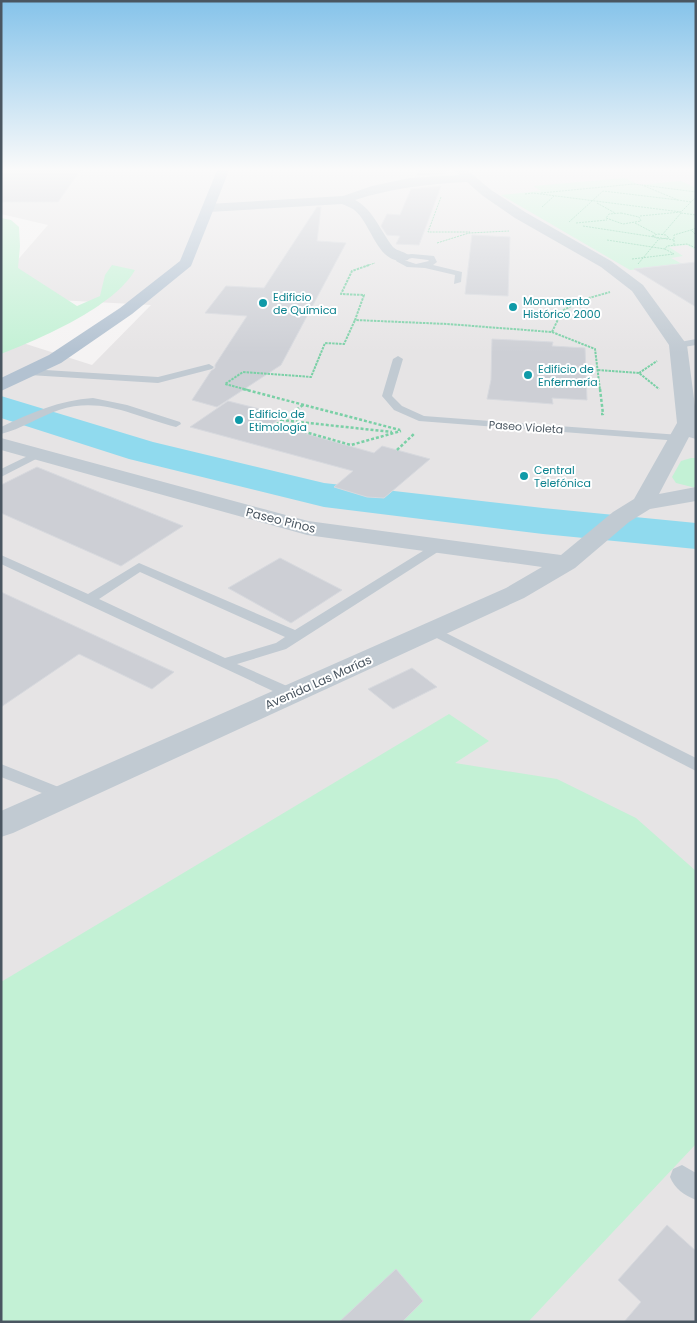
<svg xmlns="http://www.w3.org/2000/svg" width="697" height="1323" font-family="Poppins,sans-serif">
  <rect width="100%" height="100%" fill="#f5f3f3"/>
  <!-- education -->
  <path fill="#e6e4e5" d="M1,168H696V1322H1V336L92,365L151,305L1,297V279L48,225L1,214Z"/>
  <!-- green -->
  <g fill="#c3f1d5">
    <path d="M625,178L639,185L681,181L696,188V208L693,213L696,214V250L687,245L669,247L683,256L671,258L684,265L630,270L501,195L541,191L533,186Z"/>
    <path d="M1,218L11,220L19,227L20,246L18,268L77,306L100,296L105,275L112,265L135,270C114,307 40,339 1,354Z"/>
    <path d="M691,458H696V488L676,483L672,477L681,461Z"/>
    <path d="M449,714L489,741L455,763L557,779L636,818L696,871V1144L528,1322H1V982Z"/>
  </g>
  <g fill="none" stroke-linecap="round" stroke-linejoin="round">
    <!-- river -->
    <path fill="#90daee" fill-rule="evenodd" d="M1,396L153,442L324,483L543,508L696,523V549L543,534L324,507L129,459L1,418Z"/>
  </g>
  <!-- building -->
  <g fill="#cdcfd5" stroke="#d7d9de">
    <path d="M1,168H82L58,202H1Z"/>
    <path d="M420,168H447L445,174L416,176Z"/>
    <path d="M441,186L419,245L396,244L400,236L387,235L381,226L387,214L400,215L411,189Z"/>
    <path d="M317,207H321L317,241L346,243L281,365L217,407L192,400L211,371L215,368V365L247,316L205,313L226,286L264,288Z"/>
    <path d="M472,235L510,237L508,296L465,294Z"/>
    <path d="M696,262V307L634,269Z"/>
    <path d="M492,339L553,342L552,346L585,348L587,400L552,398L553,404L487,399L491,380Z"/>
    <path d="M228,401L284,415L272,424L374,453L382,446L430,459L384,498L367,497L334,487L353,471L190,427Z"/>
    <path d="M37,467L183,526L121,566L1,513V485Z"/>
    <path d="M280,558L342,590L291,623L228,588Z"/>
    <path d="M1,592L174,672L152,689L79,654L1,707Z"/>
    <path d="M412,668L437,687L393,709L368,689Z"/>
    <path d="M667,1225L696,1251V1322H624L641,1302L618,1280Z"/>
    <path d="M396,1269L423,1301L402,1322H339Z"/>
  </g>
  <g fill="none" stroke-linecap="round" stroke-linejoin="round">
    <!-- path-far2 -->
    <g stroke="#7ad0a6" stroke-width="1" stroke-dasharray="2 1" stroke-linecap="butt">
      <path d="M541,193L634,184L642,185"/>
      <path d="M525,194L533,193L681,212"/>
      <path d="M441,197L428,232H470"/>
      <path d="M691,202L678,200L642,185L696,192"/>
      <path d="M597,203L615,213"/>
      <path d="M542,207L554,196"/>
      <path d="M621,213L639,217L641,221L623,224L606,218L609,214Z"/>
      <path d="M681,213L696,215"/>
      <path d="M640,216L681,212L696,197"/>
      <path d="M569,222L603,191L678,200"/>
      <path d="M576,223L607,220"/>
      <path d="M635,223L656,234"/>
      <path d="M583,226L674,240"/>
      <path d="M696,228L691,230L696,235"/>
      <path d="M658,234L666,235L669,238L659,239L652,236Z"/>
      <path d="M662,235L681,213"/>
      <path d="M607,240L665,249"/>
      <path d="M437,243L469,233L509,231"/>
      <path d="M674,245V235L691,230"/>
      <path d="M632,259L674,254L665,249L667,246L687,244L696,248"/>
      <path d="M638,264L658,240"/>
      <path d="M366,266L375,263"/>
    </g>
    <!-- path-far1 -->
    <g stroke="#7ad0a6" stroke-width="2" stroke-dasharray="2.5 1" stroke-linecap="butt">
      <path d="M369,265L352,271L341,294L364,295L355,320L447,324L552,332L562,311L582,300L610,292"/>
      <path d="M552,332L595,349L600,390"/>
      <path d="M598,370L639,373L659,389"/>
      <path d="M639,373L657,361"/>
      <path d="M248,390L225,384L243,372L311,377L325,343L344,344L355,320"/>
    </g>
    <!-- path -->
    <g stroke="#7ad0a6" stroke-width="2.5" stroke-dasharray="3 2" stroke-linecap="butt">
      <path d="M243,389L400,430"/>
      <path d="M600,389L603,414H601"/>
      <path d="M303,405L277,424L351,445L401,431"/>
      <path d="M281,420L392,432"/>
      <path d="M397,450L415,433"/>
    </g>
    <!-- service -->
    <g fill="#c1cad2" fill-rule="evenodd">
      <path d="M412,254L434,256L437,262L433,265L462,272L461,282L454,284L455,275L425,268L407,267L396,261L400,255ZM412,258L428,260L429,261L416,264L404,260Z"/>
      <path d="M696,339V345L678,348L673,345L675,343Z"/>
      <path d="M398,356L403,359L392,396L402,406L424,416L680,435L686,438L680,441L419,421L394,410L382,396L393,359Z"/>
      <path d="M209,364L214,367L212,369L158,383L29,375L24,372L29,369L158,377Z"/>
      <path d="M93,398L127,405L180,422L181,424L176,427C135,417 102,396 59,410C39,417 21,429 1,434V427C31,413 60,400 93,398Z"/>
      <path d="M36,452L40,453L42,455L40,457L1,477V469Z"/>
      <path d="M439,541L445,545L444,548L286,649L237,664L296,690L298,694L296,698L290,699L1,564V555L88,594L139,563L295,630ZM140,572L285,637L276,643L225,658L99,599Z"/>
      <path d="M432,626L696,758V771L427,633L425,630L427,627Z"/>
      <path d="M1,764L71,792L74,796L71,800L65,802L1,777Z"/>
      <path d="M682,1165L696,1173V1200C684,1195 675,1189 670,1177L673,1169Z"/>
    </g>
    <!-- minor -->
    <path fill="#c1cad2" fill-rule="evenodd" d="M452,168H465L491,190L525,212L611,261L643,285L687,345L696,414V439L689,437L659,494L696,487V501L650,509L629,522L575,568L524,598L13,833L1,837V811L506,588L542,567L307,535L1,450V438L308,521L561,555L613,512L634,499L677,423L669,345L632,291L601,267L515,218L483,196L467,182C428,184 392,188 355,200C373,209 381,232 393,247C398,252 406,251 410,257L408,260C377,268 372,222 353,209C350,207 346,206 342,204L208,212L202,208L208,204L343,196L372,186L410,178L459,175Z"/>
    <!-- primary -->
    <path fill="#b3c2d1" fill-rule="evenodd" d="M218,168H230L191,266L132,314L61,363L1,391V378L49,355L120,308L180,261Z"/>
  </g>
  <!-- sky -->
  <linearGradient id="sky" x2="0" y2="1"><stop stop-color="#85c3ea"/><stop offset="0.48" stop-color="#fafafa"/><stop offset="1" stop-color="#fafafa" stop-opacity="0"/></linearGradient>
  <rect width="697" height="353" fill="url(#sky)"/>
  <!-- markers -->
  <g fill="#0f9aa8" stroke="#fff" stroke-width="2">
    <circle cx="263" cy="303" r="5"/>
    <circle cx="513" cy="307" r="5"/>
    <circle cx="528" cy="375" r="5"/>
    <circle cx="239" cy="420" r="5"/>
    <circle cx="524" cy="476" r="5"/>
  </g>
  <g text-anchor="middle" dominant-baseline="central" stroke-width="4" stroke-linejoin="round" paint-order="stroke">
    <!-- far-culture labels -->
    <g font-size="11" fill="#0d838f" stroke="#fff" text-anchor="start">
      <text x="273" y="297">Edificio<tspan x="273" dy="13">de Química</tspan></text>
      <text x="523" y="301">Monumento<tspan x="523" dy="13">Histórico 2000</tspan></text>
      <text x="538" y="369">Edificio de<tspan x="538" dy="13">Enfermería</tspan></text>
      <text x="249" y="414">Edificio de<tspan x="249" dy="13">Etimología</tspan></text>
      <text x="534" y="470">Central<tspan x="534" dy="13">Telefónica</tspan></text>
    </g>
    <!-- far-street labels -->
    <g font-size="11" fill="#4a5661" stroke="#fff">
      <text transform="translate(526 427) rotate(4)">Paseo Violeta</text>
    </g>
    <!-- street labels -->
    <g font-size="12" fill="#4a5661" stroke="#fff">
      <text transform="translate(281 520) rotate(14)">Paseo Pinos</text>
      <text transform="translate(318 682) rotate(-24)">Avenida Las Marías</text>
    </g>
  </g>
  <!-- border -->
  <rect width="697" height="1323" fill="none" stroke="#4a5661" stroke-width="5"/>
</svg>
